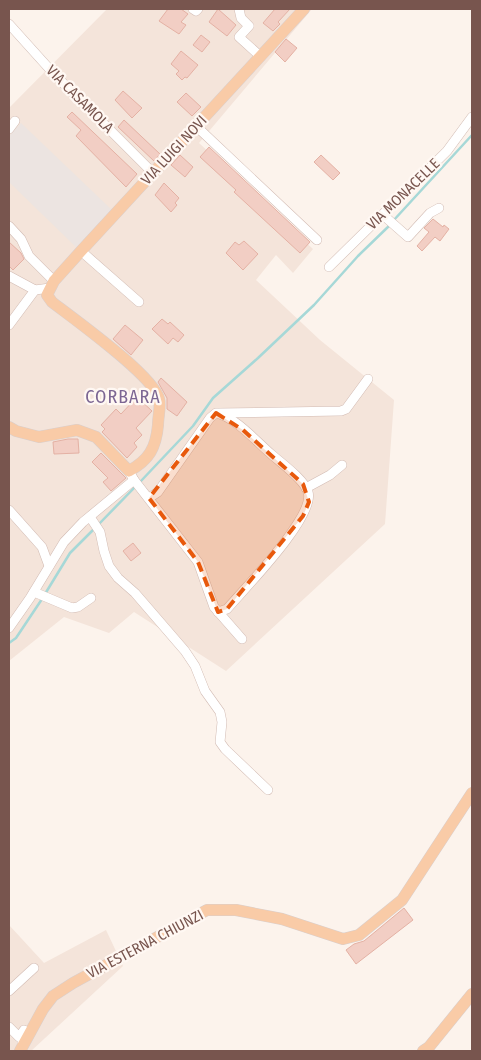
<svg xmlns="http://www.w3.org/2000/svg" width="481" height="1060" font-family="'Fira Sans Condensed',sans-serif">
  <rect width="100%" height="100%" fill="#fcf3ec"/>
  <!-- residential -->
  <g fill="#f4e4da">
    <path d="M107,9H312L199,143L313,249L293,273L276,255L256,280L320,340L394,400L385,524L226,671L134,612L109,633L64,617L9,661V108Z"/>
    <path d="M9,925L44,963L106,930L123,966L31,1051H9Z"/>
  </g>
  <!-- industrial -->
  <path fill="#ece4e1" d="M21,123L113,211L78,249L9,182V136Z"/>
  <g fill="none" stroke-linecap="round" stroke-linejoin="round">
    <!-- stream -->
    <g stroke="#a6d8d7" stroke-width="2.5">
      <path d="M393,221L472,135"/>
      <path d="M140,482L193,426L213,398L258,358L314,305L358,256L390,225"/>
      <path d="M98,525L136,486"/>
      <path d="M45,594L70,553L94,529"/>
      <path d="M9,643L16,638L42,599"/>
    </g>
  </g>
  <!-- building -->
  <g fill="#f2cec4" stroke="#e4b1a4">
    <path d="M168,9H181L188,14L181,22L186,25L179,34L159,21Z"/>
    <path d="M218,9L236,25L227,36L209,22Z"/>
    <path d="M275,9H290L278,22L280,24L273,31L263,23Z"/>
    <path d="M201,35L210,42L202,52L193,45Z"/>
    <path d="M286,39L297,48L285,62L275,52Z"/>
    <path d="M181,51L198,65L187,78L185,77L182,80L176,74L179,71L171,64Z"/>
    <path d="M123,91L142,108L132,118L115,100Z"/>
    <path d="M186,93L201,107L192,116L177,102Z"/>
    <path d="M72,112L137,174L126,187L76,136L81,130L67,117Z"/>
    <path d="M124,120L160,154L154,161L118,127Z"/>
    <path d="M209,147L310,242L300,253L234,192L236,190L200,157Z"/>
    <path d="M180,155L193,167L185,177L171,165Z"/>
    <path d="M321,155L340,173L333,180L314,162Z"/>
    <path d="M164,183L179,198L175,203L177,205L171,212L155,195Z"/>
    <path d="M433,219L443,227L444,225L449,229L440,241L435,237L422,251L417,246L429,232L424,228Z"/>
    <path d="M244,241L258,254L243,270L226,253L235,242L239,245Z"/>
    <path d="M9,242L21,253L24,259L13,270L9,266Z"/>
    <path d="M162,319L168,324L170,322L184,335L178,342L173,338L168,344L152,329Z"/>
    <path d="M125,325L143,340L131,355L113,339Z"/>
    <path d="M161,378L187,402L177,416L167,409V398L158,382Z"/>
    <path d="M137,397L152,411L136,428L142,435L134,443L137,447L127,458L102,432L105,429L101,425L116,409L121,414Z"/>
    <path d="M68,439H78L79,453L54,454L53,442Z"/>
    <path d="M101,453L126,478L111,491L103,482L108,478L92,462Z"/>
    <path d="M133,543L141,553L131,561L123,551Z"/>
    <path d="M404,908L413,920L356,964L346,950L354,944L364,941Z"/>
  </g>
  <g fill="none" stroke-linecap="round" stroke-linejoin="round">
    <!-- minor casing -->
    <g stroke="#d2bbb3" stroke-width="10">
      <g id="minor">
        <path d="M193,9L196,11L198,9"/>
        <path d="M239,9L241,18L249,26L239,37L260,56"/>
        <path d="M9,24L54,74L153,173"/>
        <path d="M196,126L317,240"/>
        <path d="M9,129L15,121"/>
        <path d="M383,215L408,237L430,213L439,208"/>
        <path d="M9,226L21,239L29,256L54,281"/>
        <path d="M81,251L139,302"/>
        <path d="M329,267L447,151L472,117"/>
        <path d="M9,276L35,290L50,288"/>
        <path d="M9,325L35,290"/>
        <path d="M219,413L341,411L346,409L368,379"/>
        <path d="M129,471L134,480L198,562L214,607L242,639"/>
        <path d="M306,488L330,475L342,465"/>
        <path d="M149,498L158,492L210,418L216,413C234,416 257,442 271,454C280,462 305,480 308,492C316,516 244,589 227,609L218,612"/>
        <path d="M9,510L42,547L49,566"/>
        <path d="M90,517L100,532L104,551L109,566L118,578L135,593L185,651L195,666L205,691L220,712L222,722L220,742L225,749L268,790"/>
        <path d="M34,592L72,608L78,607L91,598"/>
        <path d="M9,628L30,598L64,542L83,522L134,480"/>
        <path d="M9,991L34,968"/>
        <path d="M9,1027L19,1037L24,1030L22,1042L24,1043"/>
      </g>
    </g>
    <!-- major casing -->
    <g stroke="#d9cfcd" stroke-width="12">
      <g id="major">
        <path d="M9,427L16,431L39,437L77,430L96,437L129,471C149,460 156,448 158,425C158,417 161,406 159,399C154,376 74,319 52,302L47,295L54,281L81,251L304,9"/>
        <path d="M20,1051L43,1009L53,996L73,983L207,910H236L282,919L343,939L359,935L402,900L472,793"/>
        <path d="M423,1051L429,1047L472,994"/>
      </g>
    </g>
    <!-- minor -->
    <use href="#minor" stroke="#fff" stroke-width="9"/>
    <!-- major -->
    <use href="#major" stroke="#f9cba7" stroke-width="11"/>
  </g>
  <!-- marked area -->
  <path fill="#e8590c" fill-opacity="0.2" stroke="#e8590c" stroke-width="4" stroke-dasharray="10 6" stroke-linejoin="round" d="M216,413L243,430L303,484L309,502L303,516L227,609L218,612L198,562L149,498Z"/>
  <g text-anchor="middle" dominant-baseline="central" stroke-width="4.5" stroke-linejoin="round" paint-order="stroke">
    <!-- street labels -->
    <g font-size="15" fill="#78554e" stroke="#fff8f3">
      <text transform="translate(80 99) rotate(45)">VIA CASAMOLA</text>
      <text transform="translate(174 150) rotate(-47)">VIA LUIGI NOVI</text>
      <text transform="translate(403 194) rotate(-44)">VIA MONACELLE</text>
      <text transform="translate(145 944) rotate(-28)">VIA ESTERNA CHIUNZI</text>
    </g>
    <!-- quarter labels -->
    <g font-size="18" letter-spacing="1" fill="#7c6693" stroke="#fff8f3">
      <text x="123" y="397">CORBARA</text>
    </g>
  </g>
  <!-- border -->
  <rect width="481" height="1060" fill="none" stroke="#78554e" stroke-width="20"/>
</svg>
